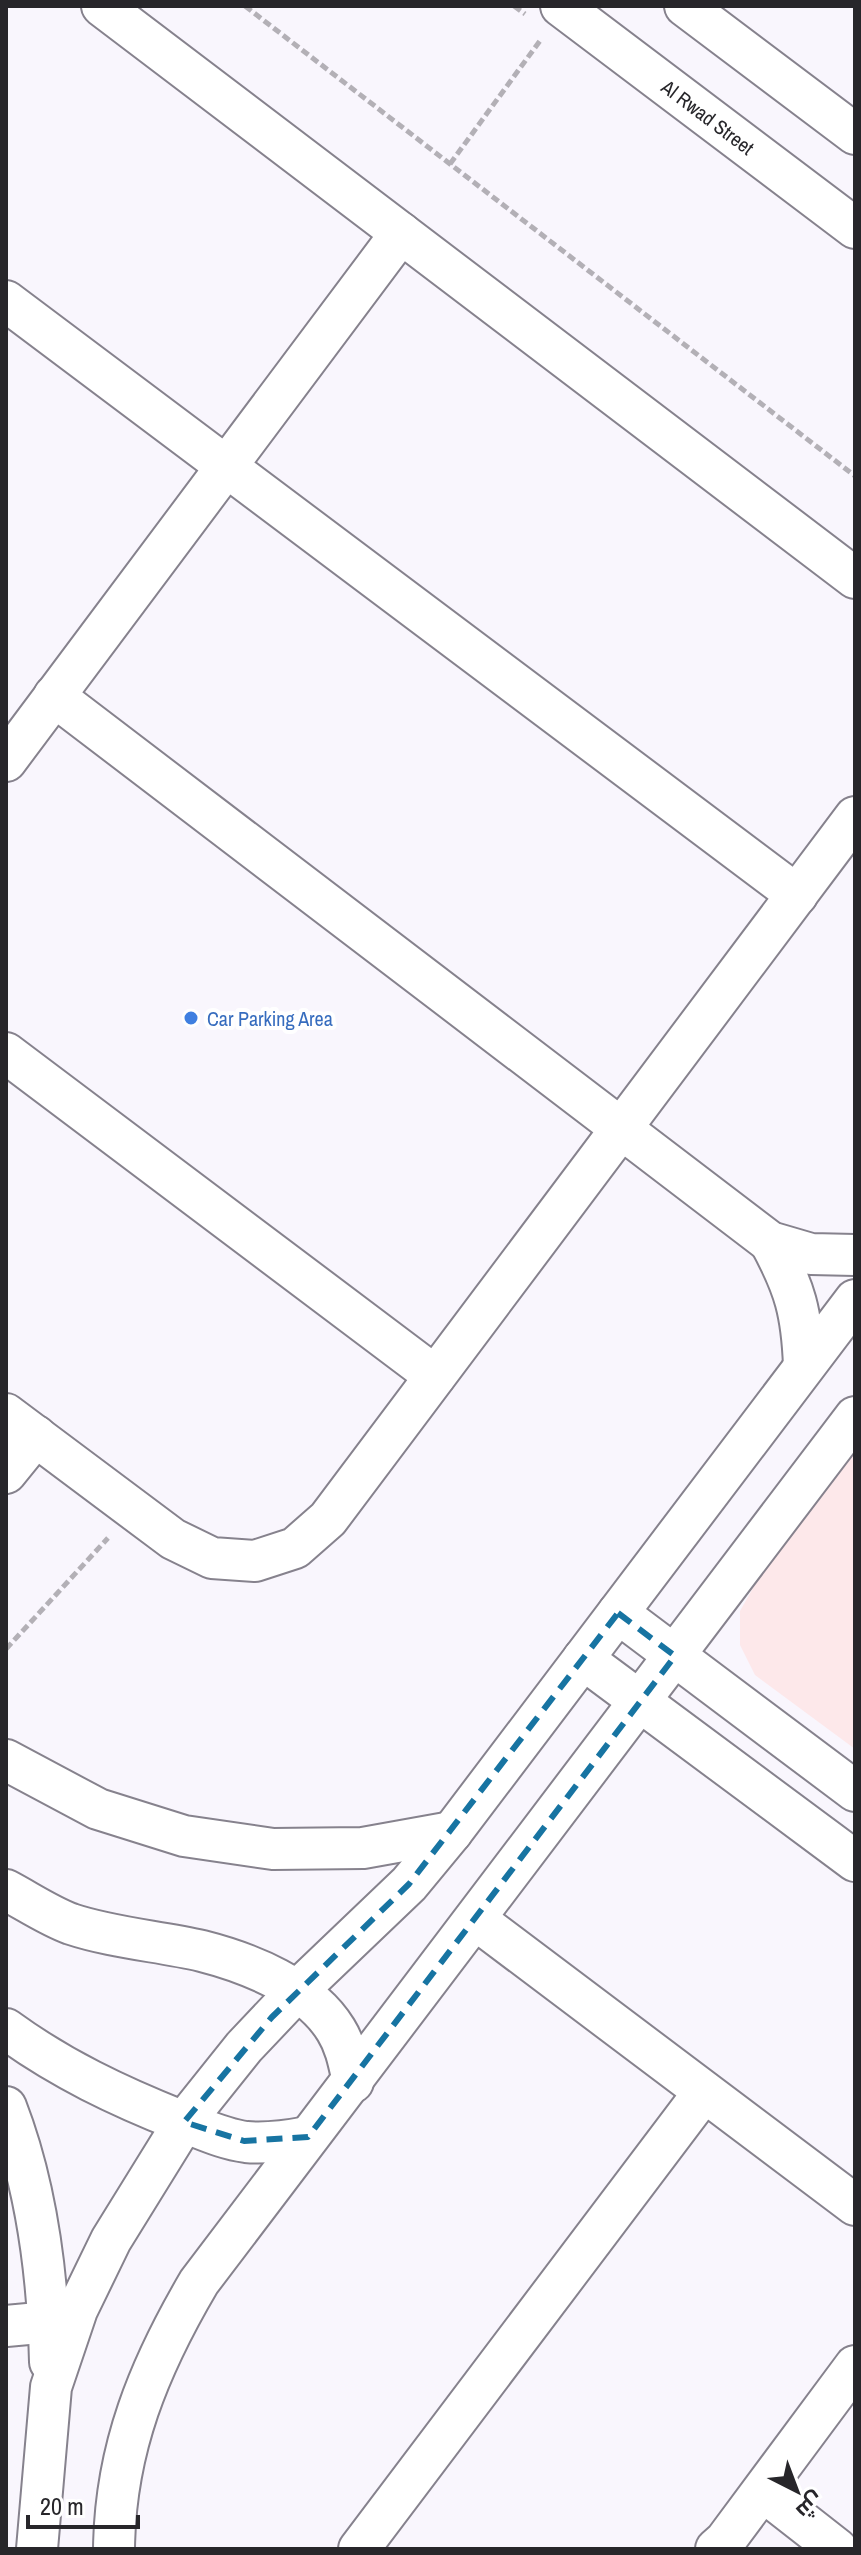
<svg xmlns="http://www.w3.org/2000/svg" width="861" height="2555" font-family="'Archivo Narrow',Cairo,sans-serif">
  <rect width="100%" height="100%" fill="#f9f6fd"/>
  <!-- commercial -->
  <path fill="#fde8ea" d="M855,1452V1749L755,1675L740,1645V1611L757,1581Z"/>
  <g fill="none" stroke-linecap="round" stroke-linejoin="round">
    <!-- minor casing -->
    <g stroke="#86828d" stroke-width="44">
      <g id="minor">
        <path d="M102,6L855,578"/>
        <path d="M561,6L855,228"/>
        <path d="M685,6L855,134"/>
        <path d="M6,301L797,895"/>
        <path d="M54,696L770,1242L811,1254L855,1255"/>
        <path d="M6,761L401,233"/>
        <path d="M6,1053L435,1376"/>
        <path d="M770,1242C795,1288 802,1313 804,1366"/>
        <path d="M6,1414L173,1539L212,1558L255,1561L295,1548L328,1519L855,817"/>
        <path d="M6,1473L36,1436"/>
        <path d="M618,1613L855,1791"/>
        <path d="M583,1659L855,1861"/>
        <path d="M6,1760L98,1809L184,1836L273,1849L363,1848L452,1832"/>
        <path d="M6,1890C27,1901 49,1916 71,1924C113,1938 159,1941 202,1951C249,1963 310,1987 336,2030C346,2046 349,2064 353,2082"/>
        <path d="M475,1919L855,2205"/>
        <path d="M6,2029C61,2069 118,2096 181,2121C203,2129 223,2139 246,2142C267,2144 287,2141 308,2137"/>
        <path d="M6,2107C37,2187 48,2276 50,2362"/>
        <path d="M6,2326L50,2322"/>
        <path d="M763,2491L837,2549"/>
        <path d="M37,2549L51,2387L77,2310L111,2240L184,2122L244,2047L297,1991L409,1884L452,1832L855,1300"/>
        <path d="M114,2549C115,2449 149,2367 199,2282L855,1417"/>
        <path d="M359,2549L704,2092"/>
        <path d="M716,2549L725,2541L855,2366"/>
      </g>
    </g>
    <!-- path -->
    <g stroke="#b3b0b6" stroke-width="5" stroke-dasharray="8 4" stroke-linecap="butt">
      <path d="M245,6L855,476"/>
      <path d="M514,6L525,14"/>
      <path d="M450,164L542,38"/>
      <path d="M6,1649L108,1538"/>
    </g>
    <!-- minor -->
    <use href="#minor" stroke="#fff" stroke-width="40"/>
  </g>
  <!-- marked area -->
  <path fill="none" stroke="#1774a2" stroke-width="6" stroke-dasharray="16 10" stroke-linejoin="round" d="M618,1613L675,1656L308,2137L244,2141L184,2122L272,2017L409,1884Z"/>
  <!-- markers -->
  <circle fill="#3f7fe0" stroke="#fff" stroke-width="3" cx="191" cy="1018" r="8"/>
  <g text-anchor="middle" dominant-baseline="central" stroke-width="8" stroke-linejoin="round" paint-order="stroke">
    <!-- street labels -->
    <g font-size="20" fill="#27262a" stroke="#fff">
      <text transform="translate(708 117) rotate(37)">Al Rwad Street</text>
    </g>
    <!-- shop labels -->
    <g font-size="20" fill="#366cbe" stroke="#fff" text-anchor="start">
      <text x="207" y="1018">Car Parking Area</text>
    </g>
  </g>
  <!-- border -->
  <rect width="861" height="2555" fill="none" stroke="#27262a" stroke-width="16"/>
  <!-- north arrow -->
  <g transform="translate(797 2491) rotate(138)" stroke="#ffffff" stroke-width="6" paint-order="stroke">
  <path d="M0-6L14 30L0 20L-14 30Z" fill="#27262a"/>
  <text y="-12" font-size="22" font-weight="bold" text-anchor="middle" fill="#27262a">ش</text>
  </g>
  <!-- scale -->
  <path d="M28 2515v12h110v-12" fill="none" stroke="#27262a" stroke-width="4"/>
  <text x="40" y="2515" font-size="24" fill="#27262a" stroke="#ffffff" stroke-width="6" paint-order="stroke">20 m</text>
</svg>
